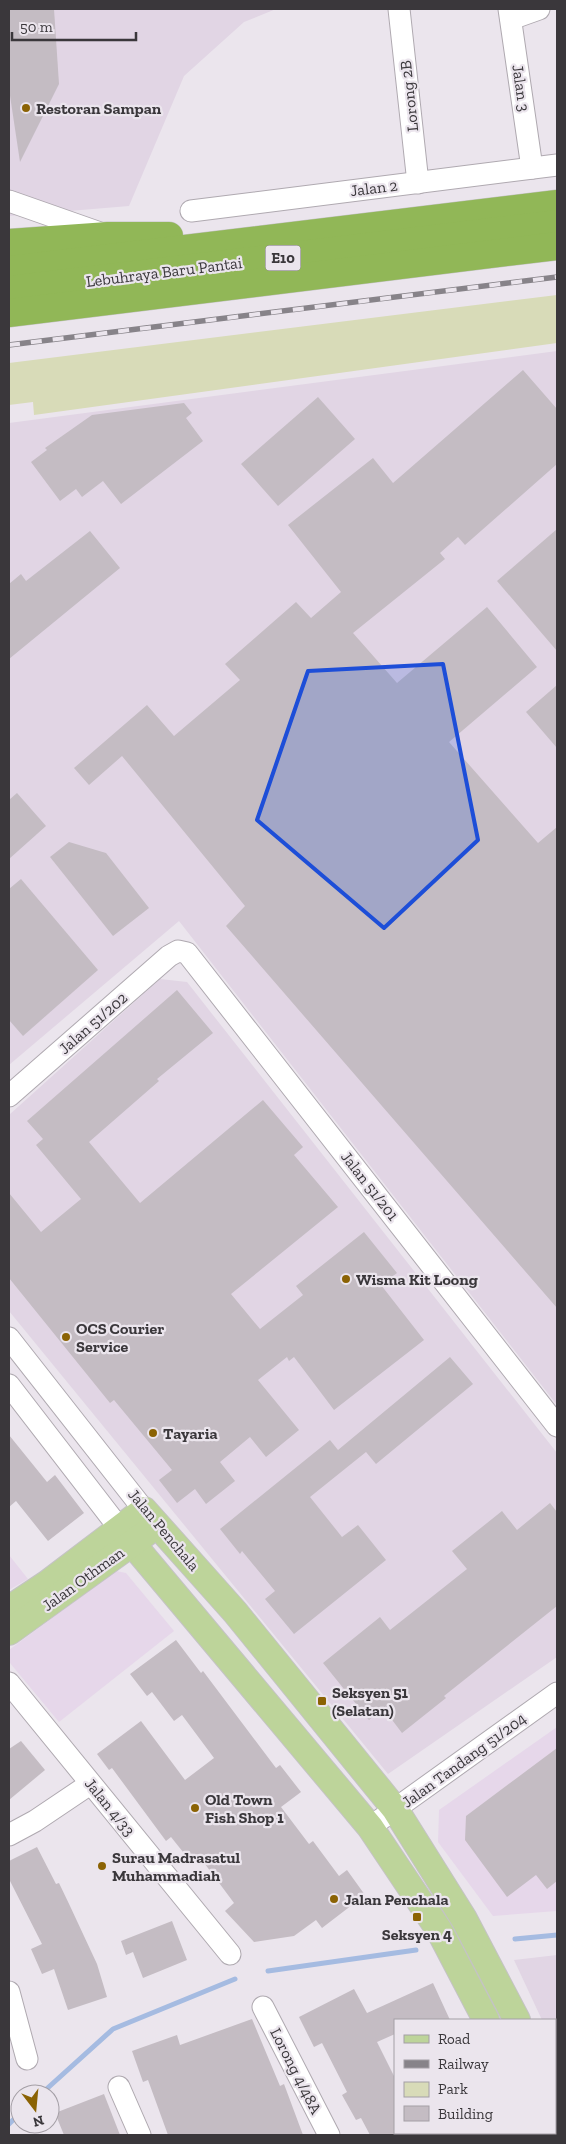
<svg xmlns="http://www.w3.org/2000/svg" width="566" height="2144" font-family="'Zilla Slab',serif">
  <rect width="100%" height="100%" fill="#ebe5ed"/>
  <!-- commercial -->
  <g fill="#e6d7ea">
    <path d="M9,1555L28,1579L9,1590Z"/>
    <path d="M116,1571L126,1573L174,1631L59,1722L10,1663L9,1650Z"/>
    <path d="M557,1727V1911L493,1916L438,1842L439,1810Z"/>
  </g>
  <!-- built -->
  <g fill="#e1d5e4">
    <path d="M9,9H276L244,22L184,76L129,206L9,216Z"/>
    <path d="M557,351V1405L179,921L9,1065V423Z"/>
    <path d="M160,979L187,982L557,1453V1657L388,1774L9,1311V1115Z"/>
    <path d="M557,1955V2054L555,2049V2020H542L514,1960Z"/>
  </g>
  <!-- green -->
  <path fill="#d8dbb8" d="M557,295V343L34,415L33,402L9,405V363Z"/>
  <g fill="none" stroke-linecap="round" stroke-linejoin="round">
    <!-- stream -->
    <g stroke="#a5bbe1" stroke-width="5">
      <path d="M515,1939L557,1935"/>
      <path d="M268,1971L416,1950"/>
      <path d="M41,2094L113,2029L235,1979"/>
      <path d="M9,2124L20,2113"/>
    </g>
  </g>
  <!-- building -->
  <g fill="#c4bcc3">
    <path d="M9,9H54L59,84L20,162L9,89Z"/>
    <path d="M523,370L557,409V464L465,545L458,537L440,553L445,559L353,633L397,683L487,607L537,667L449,742L538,843L557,827V1308L226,926L245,906L122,756L89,785L74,768L147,705L174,736L240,680L225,664L296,602L311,618L341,592L288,525L373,458L393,483Z"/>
    <path d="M318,397L355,439L278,506L241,464Z"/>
    <path d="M184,403L192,413L186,418L203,441L121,504L103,481L82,497L76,489L60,501L31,462L47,450L45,448L92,415Z"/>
    <path d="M557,529V651L497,581Z"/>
    <path d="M90,531L120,568L9,659V584L21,574L26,581Z"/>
    <path d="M557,685V748L526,712Z"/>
    <path d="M17,793L46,826L9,859V800Z"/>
    <path d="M69,842L106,853L149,908L113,936L50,857Z"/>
    <path d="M21,879L98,970L23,1036L9,1020V889Z"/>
    <path d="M177,990L213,1033L157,1079L159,1081L89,1142L140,1203L263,1100L303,1147L294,1155L338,1207L231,1294L260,1329L303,1295L296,1286L364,1232L397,1273L381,1285L424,1340L334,1410L294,1357L289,1361L287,1357L258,1380L299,1430L266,1457L250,1437L220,1462L235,1481L206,1504L195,1489L177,1503L159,1480L172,1470L114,1400L110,1403L9,1278V1193L41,1232L81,1199L36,1145L43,1139L27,1121Z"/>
    <path d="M450,1357L473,1384L376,1464L366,1452L310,1497L342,1537L358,1525L386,1560L294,1634L265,1599L275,1591L242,1551L240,1554L220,1529L330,1440L338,1450Z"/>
    <path d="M9,1435L47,1482L55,1475L84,1513L48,1541L16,1501L9,1507Z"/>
    <path d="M550,1503L557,1512V1606L444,1696L446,1698L402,1733L383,1708L369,1720L323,1663L380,1617L390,1630L467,1569L452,1551L502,1511L517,1530Z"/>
    <path d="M176,1640L201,1673L203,1671L276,1768L280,1765L301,1792L281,1807L309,1844L313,1841L339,1876L347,1870L365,1895L322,1928L316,1920L294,1936L254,1942L225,1911L234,1903L199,1856L191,1862L171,1837L166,1841L112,1768L109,1770L97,1754L141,1721L185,1780L214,1758L182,1715L174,1721L152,1692L147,1696L130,1674Z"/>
    <path d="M21,1741L45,1770L9,1800V1749Z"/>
    <path d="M557,1748V1881L547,1889L536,1875L507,1897L465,1840L466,1816Z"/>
    <path d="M37,1847L56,1884L59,1883L70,1906L97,1964L107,1997L68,2010L54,1969L42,1974L31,1949L42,1944L9,1879V1861Z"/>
    <path d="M172,1921L187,1960L143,1978L133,1952L126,1955L121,1941Z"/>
    <path d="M433,1983L450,2020H395V2034L377,2042L395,2078V2135H370L361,2118L356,2120L342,2095L347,2092L322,2043L314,2047L299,2017L354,1989L367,2013Z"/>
    <path d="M252,2019L280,2086L284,2084L303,2135H168L148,2080L143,2082L132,2051L177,2035L180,2045Z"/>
    <path d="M104,2094L120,2135H64L55,2113Z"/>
  </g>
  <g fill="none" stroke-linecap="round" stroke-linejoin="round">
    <!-- minor casing -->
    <g stroke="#afa9b0" stroke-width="23">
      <g id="minor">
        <path d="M399,9L418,183"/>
        <path d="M509,9L532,168"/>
        <path d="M511,19L539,9"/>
        <path d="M9,201L103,234"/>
        <path d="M191,211L557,165"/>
        <path d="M9,1096L169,956L178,951L187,953L557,1426"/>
        <path d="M9,1338L144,1510"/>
        <path d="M9,1385L120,1529"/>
        <path d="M9,1683L230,1954"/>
        <path d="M370,1827L557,1693"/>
        <path d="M9,1835L35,1821L90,1784"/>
        <path d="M9,1992L27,2059"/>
        <path d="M263,2007L329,2135"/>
        <path d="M119,2087L140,2135"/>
      </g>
    </g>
    <!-- major casing -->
    <g stroke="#c4c3c4" stroke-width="28">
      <g id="major">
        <path d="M120,1529L370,1827L439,1930L486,2020"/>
        <path d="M9,1609L48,1583L144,1510L235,1612L395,1809L464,1919L517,2020"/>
        <path d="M9,1632L145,1534"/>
        <path d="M555,2104L557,2109"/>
        <path d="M538,2133L539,2135"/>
      </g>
    </g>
    <!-- highway casing -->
    <g stroke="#c4c3c4" stroke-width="29">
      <g id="highway">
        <path d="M9,243L108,236H169"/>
        <path d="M9,270L557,204"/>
        <path d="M9,290L557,224"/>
        <path d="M9,313L557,246"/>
      </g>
    </g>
    <!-- minor -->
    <use href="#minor" stroke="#fff" stroke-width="21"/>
    <!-- major -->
    <use href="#major" stroke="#bdd49a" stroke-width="26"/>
    <!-- highway -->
    <use href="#highway" stroke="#91b757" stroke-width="28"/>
    <!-- rail casing -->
    <g stroke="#878389" stroke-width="5.5">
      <path id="rail" d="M9,345L557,277"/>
    </g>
    <!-- rail -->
    <use href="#rail" stroke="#ebe5ed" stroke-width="4" stroke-dasharray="11" stroke-linecap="butt"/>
  </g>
  <!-- marked area -->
  <path fill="#1d4ed8" fill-opacity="0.2" stroke="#1d4ed8" stroke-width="4" stroke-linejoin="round" d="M443,664L478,840L384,928L257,820L308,671Z"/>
  <!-- markers -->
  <g fill="#8b6304" stroke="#ebe5ed" stroke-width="2">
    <circle cx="26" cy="108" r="5"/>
    <circle cx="346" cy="1279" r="5"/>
    <circle cx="66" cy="1337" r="5"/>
    <circle cx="153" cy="1433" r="5"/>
    <rect x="317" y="1696" width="10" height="10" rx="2.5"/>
    <circle cx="195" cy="1808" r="5"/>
    <circle cx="102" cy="1866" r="5"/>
    <circle cx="334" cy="1899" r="5"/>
    <rect x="412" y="1912" width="10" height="10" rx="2.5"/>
  </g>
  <g text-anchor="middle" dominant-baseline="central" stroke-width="4.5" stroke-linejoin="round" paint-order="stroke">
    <!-- shield labels -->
    <rect fill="#ebe5ed" stroke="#6f6b70" stroke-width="1" x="265.5" y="245.5" width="35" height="25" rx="4"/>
    <g font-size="15" font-weight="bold" fill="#3a373b">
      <text x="283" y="258">E10</text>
    </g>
    <!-- street labels -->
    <g font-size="16" fill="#3a373b" stroke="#ebe5ed">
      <text transform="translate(521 88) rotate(82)">Jalan 3</text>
      <text transform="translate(409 96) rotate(-96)">Lorong 2B</text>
      <text transform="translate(374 188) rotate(-7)">Jalan 2</text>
      <text transform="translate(164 272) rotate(-7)">Lebuhraya Baru Pantai</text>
      <text transform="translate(93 1023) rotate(-41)">Jalan 51/202</text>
      <text transform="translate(370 1186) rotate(52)">Jalan 51/201</text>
      <text transform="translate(164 1530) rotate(50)">Jalan Penchala</text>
      <text transform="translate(83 1579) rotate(-36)">Jalan Othman</text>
      <text transform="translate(464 1760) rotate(-36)">Jalan Tandang 51/204</text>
      <text transform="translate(110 1807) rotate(51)">Jalan 4/33</text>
      <text transform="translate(296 2071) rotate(63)">Lorong 4/48A</text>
    </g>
    <!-- poi labels -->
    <g font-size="16" font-weight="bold" fill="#3a373b" stroke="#ebe5ed" text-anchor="start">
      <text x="36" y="108">Restoran Sampan</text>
      <text x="356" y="1279">Wisma Kit Loong</text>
      <text x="76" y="1328">OCS Courier<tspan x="76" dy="18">Service</tspan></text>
      <text x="163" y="1433">Tayaria</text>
      <text x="332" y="1692">Seksyen 51<tspan x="332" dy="18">(Selatan)</tspan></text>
      <text x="205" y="1799">Old Town<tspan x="205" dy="18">Fish Shop 1</tspan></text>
      <text x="112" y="1857">Surau Madrasatul<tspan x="112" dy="18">Muhammadiah</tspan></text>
      <text x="344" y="1899">Jalan Penchala</text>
      <text x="417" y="1934" text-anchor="middle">Seksyen 4</text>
    </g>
  </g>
  <!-- border -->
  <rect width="566" height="2144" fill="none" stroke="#3a373b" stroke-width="20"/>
  <!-- legend -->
  <rect x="394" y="2019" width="162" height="115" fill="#ebe5ed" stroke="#a49fa6"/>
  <rect x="404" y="2035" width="25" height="8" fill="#bdd49a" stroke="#a49fa6"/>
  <text x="438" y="2044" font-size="15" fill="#3a373b">Road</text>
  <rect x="404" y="2060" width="25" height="8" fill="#878389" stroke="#a49fa6"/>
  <text x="438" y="2069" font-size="15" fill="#3a373b">Railway</text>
  <rect x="404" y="2082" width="25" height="15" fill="#d8dbb8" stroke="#a49fa6"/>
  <text x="438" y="2094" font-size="15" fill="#3a373b">Park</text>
  <rect x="404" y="2106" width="25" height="15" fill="#c4bcc3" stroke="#a49fa6"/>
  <text x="438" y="2119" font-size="15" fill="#3a373b">Building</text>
  <!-- north arrow -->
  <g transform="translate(35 2109) rotate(164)"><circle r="24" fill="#ebe5ed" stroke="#a49fa6"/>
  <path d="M0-4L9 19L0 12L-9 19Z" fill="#8b6304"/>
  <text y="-8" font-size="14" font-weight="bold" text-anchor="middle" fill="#3a373b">N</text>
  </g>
  <!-- scale -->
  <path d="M12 32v8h124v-8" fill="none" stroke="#3a373b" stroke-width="2.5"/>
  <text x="20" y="32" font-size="15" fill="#3a373b" stroke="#ebe5ed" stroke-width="4" paint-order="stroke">50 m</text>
</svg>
